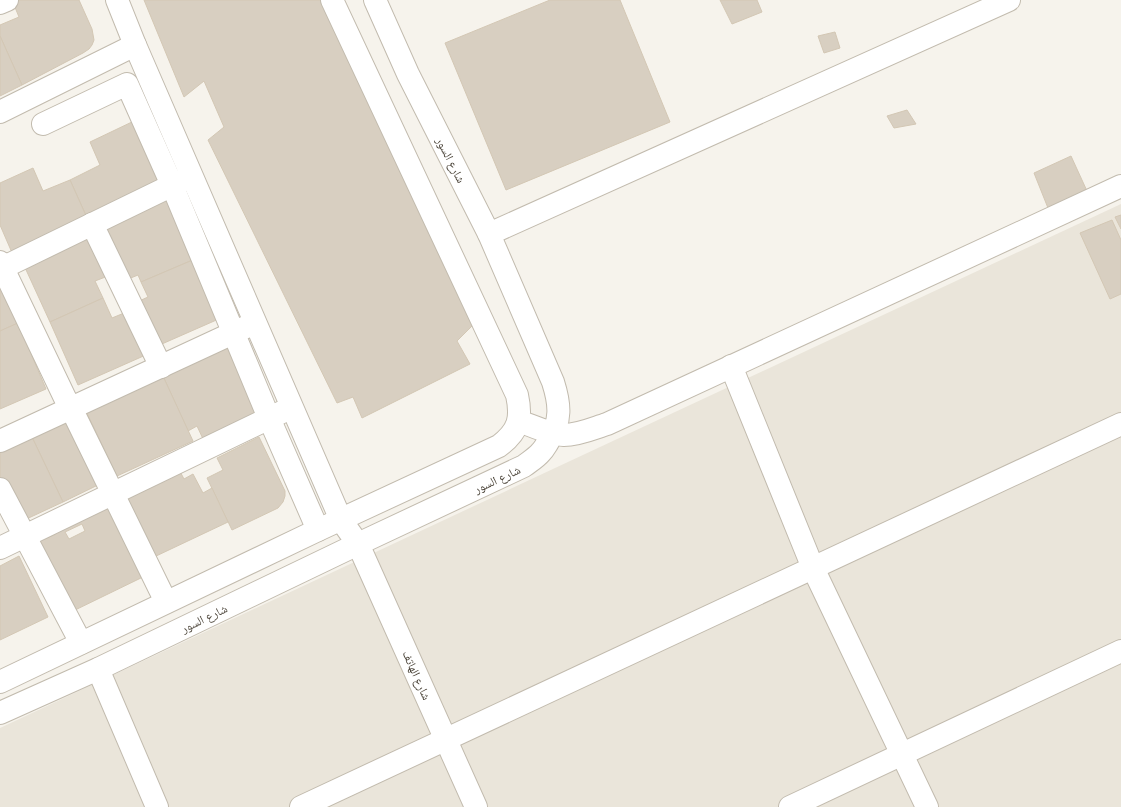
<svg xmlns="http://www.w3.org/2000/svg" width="1121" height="807" font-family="Mulish,'Noto Naskh Arabic',sans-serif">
  <rect width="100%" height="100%" fill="#f6f3ec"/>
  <!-- residential -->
  <path fill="#eae5da" d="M1121,204V807H0V728L615,440Z"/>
  <!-- building -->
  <g fill="#d8cfc1" stroke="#d3c7b4" fill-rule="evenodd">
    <path d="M12,0H79L92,29L94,40L92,45L89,49L83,53L22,85L0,36V25L19,17Z"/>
    <path d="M144,0H322L474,324L457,341L470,364L362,418L353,397L337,403L208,140L224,127L204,81L184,97Z"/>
    <path d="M550,0H620L670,122L506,190L445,43Z"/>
    <path d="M720,0H757L762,12L732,24Z"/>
    <path d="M835,32L840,48L824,53L818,36Z"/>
    <path d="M0,36L22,85L0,96Z"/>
    <path d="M907,110L916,124L894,128L887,116Z"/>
    <path d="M134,121L164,185L88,220L70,180L100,165L90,142Z"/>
    <path d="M1071,156L1087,191L1048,208L1034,173Z"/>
    <path d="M33,168L43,191L70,180L88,220L13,255L0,225V183Z"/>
    <path d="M165,193L195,259L141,282L138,275L121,282L95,224Z"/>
    <path d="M1121,215V229L1115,217Z"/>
    <path d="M1112,220L1121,240V294L1110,299L1080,233Z"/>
    <path d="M87,231L108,276L95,281L103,298L50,322L22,261Z"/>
    <path d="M195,259L221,318L155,347L135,303L148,297L141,282Z"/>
    <path d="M0,284L18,323L0,331Z"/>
    <path d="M103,298L112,318L129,311L148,354L78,385L50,322Z"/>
    <path d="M18,323L46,389L0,409V331Z"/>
    <path d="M226,345L259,417L204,441L197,426L188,431L162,374Z"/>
    <path d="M162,374L193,441L117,476L85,409Z"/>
    <path d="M68,417L100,484L63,502L31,435Z"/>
    <path d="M31,435L63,502L20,522L0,476V449Z"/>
    <path d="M259,437L285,491V496L283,502L278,508L232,530L207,478L223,470L217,458Z"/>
    <path d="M176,464L184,479L193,474L203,493L212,488L228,522L154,557L122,490Z"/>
    <path d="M107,498L145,576L71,612L33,534L40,530L45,539L56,534L52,525L63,520L67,528L82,521L78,512ZM82,524L85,531L69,539L65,532Z"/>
    <path d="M19,556L48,617L0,640V566Z"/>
  </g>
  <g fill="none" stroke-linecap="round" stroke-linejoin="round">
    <!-- minor casing -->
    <g stroke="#c2bbae" stroke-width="24">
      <g id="minor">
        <path d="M117,0L135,45L341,520L358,544L476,807"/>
        <path d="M0,3L7,0"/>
        <path d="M0,112L135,45"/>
        <path d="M43,124L127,84L172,185L269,418L318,530"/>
        <path d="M92,224L161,367"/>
        <path d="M489,234L1009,0"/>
        <path d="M0,262L65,398L71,408L166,602"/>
        <path d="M2,268L185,179"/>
        <path d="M731,366L813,568L927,807"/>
        <path d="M519,421C533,426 549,434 564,435C579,435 594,428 607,424L1121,186"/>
        <path d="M0,441L246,327"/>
        <path d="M0,489L81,643"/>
        <path d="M0,548L282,412"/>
        <path d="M98,669L157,807"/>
        <path d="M0,682L318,530L499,446C519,431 522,418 517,395L332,0"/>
        <path d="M0,713L98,669L358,544L524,466C529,462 536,458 541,452C544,449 546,445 548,442C562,421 560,404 553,382L489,234L408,74L375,0"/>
        <path d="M301,807L1121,424"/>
        <path d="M790,807L1121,651"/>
      </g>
    </g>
    <!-- minor -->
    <use href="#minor" stroke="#fff" stroke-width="22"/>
  </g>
  <g text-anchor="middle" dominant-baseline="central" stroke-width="3.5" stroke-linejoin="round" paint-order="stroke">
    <!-- street labels -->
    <g font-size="12" fill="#4b4439" stroke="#fff">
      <text transform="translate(451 160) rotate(63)">شارع السور</text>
      <text transform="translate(497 479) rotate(-25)">شارع السور</text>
      <text transform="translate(204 618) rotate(-26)">شارع السور</text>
      <text transform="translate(417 675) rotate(66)">شارع الهاتف</text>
    </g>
  </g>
</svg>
